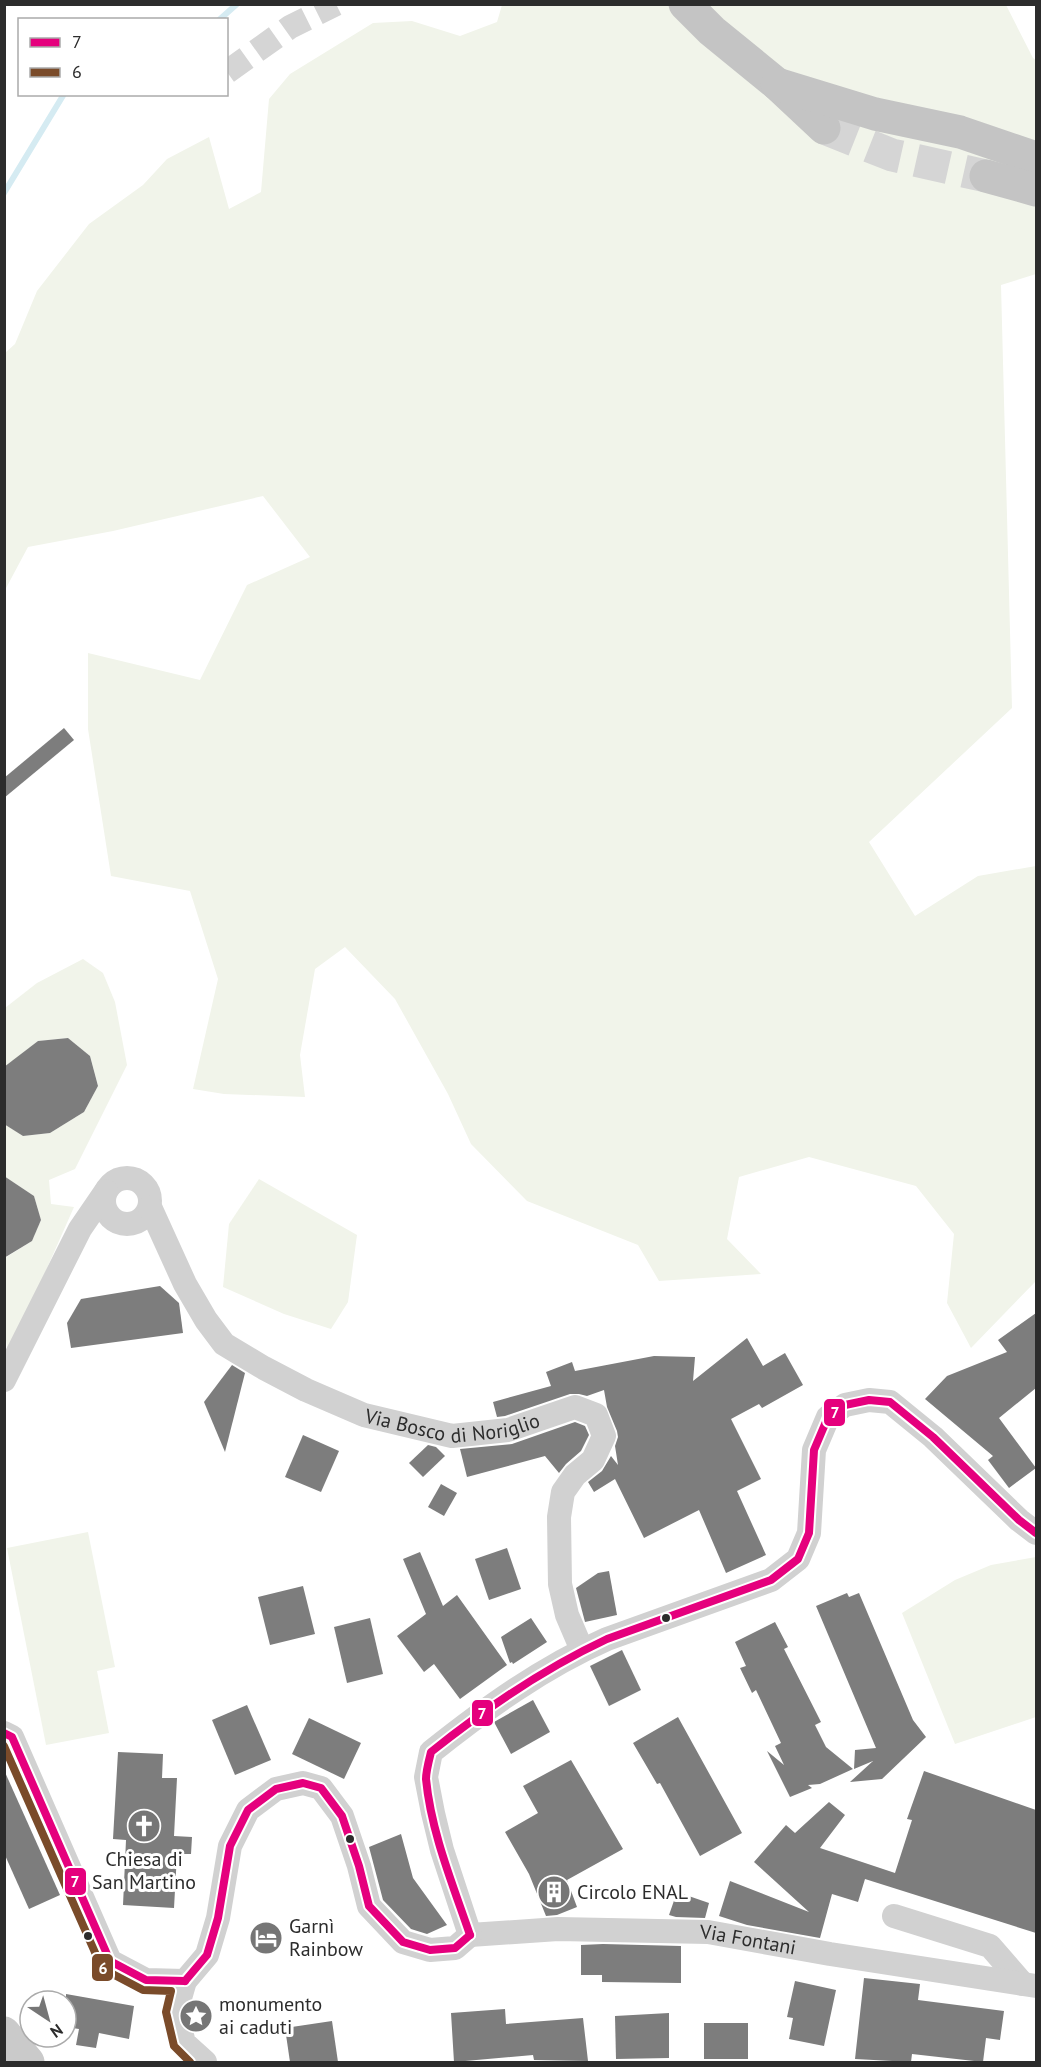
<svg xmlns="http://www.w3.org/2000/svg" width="1041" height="2067" font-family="'PT Sans',sans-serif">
  <rect width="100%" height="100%" fill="#fff"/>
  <!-- green -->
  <g fill="#f1f4ea">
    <path d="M734,4L738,6L742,4L1006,5L1033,58L1036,60V274L1001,285L1012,708L869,842L915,916L978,876L1036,866V1281L971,1348L947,1303L954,1234L916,1186L809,1157L739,1177L727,1239L761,1274L659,1281L638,1245L527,1201L471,1144L448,1094L395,999L345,947L315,969L300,1055L305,1097L224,1094L193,1089L218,979L190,891L111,876L88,729V653L200,680L247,585L310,557L263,496L113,531L28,547L5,590V353L15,344L37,291L89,224L143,185L167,159L209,137L229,209L261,192L269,99L290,74L373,23L412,21L460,36L497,22L502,5Z"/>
    <path d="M83,959L103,973L115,1002L127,1065L75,1169L49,1180L51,1204L74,1207L5,1363L8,1353L4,1327L5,1258L32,1241L41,1220L34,1196L13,1182H5V1124L23,1136L50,1133L84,1112L98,1086L90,1056L68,1038L38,1041L5,1067V1008L37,983Z"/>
    <path d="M259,1179L357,1235L348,1302L331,1329L284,1314L223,1287L229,1224Z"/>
    <path d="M88,1532L115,1667L97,1671L109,1733L46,1745L7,1548Z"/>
    <path d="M1036,1557V1717L955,1744L902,1613L955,1580L991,1565Z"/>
  </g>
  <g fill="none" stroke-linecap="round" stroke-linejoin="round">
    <!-- stream -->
    <g stroke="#d5ebf2" stroke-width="6">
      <path d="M219,20L237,4"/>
      <path d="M4,193L64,94"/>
    </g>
  </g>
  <!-- building -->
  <g fill="#7d7d7d">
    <path d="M64,728L74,740L4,798V778Z"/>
    <path d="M68,1038L90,1056L98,1086L84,1112L50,1133L23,1136L4,1124V1067L38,1041Z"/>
    <path d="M4,1176L34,1196L41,1220L32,1241L4,1258Z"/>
    <path d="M160,1286L179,1303L183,1333L71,1348L67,1323L81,1299Z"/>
    <path d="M1036,1313V1388L999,1418L1036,1468L1009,1488L988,1460L993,1456L925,1399L947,1376L1007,1352L998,1340Z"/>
    <path d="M747,1338L763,1366L785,1353L803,1385L762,1408L759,1404L731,1419L761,1479L737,1491L766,1555L726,1573L699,1510L644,1538L615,1479L594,1492L588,1482L602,1471L611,1456L618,1465L615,1446L618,1437L617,1431L607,1407L604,1390L587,1396L579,1394H570L505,1416L497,1417L493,1402L551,1386L546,1372L572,1362L575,1371L654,1356L695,1357L693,1381Z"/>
    <path d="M232,1365L245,1373L225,1452L204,1402Z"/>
    <path d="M575,1422L585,1426L589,1435L581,1451L566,1464L559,1473L545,1456L467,1477L460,1449L512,1444Z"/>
    <path d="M303,1435L339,1451L321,1492L285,1477Z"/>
    <path d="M428,1445L436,1447L445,1456L423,1477L409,1463Z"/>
    <path d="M441,1484L457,1493L444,1516L428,1507Z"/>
    <path d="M507,1548L521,1589L489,1600L475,1559Z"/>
    <path d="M420,1552L443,1606L457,1595L507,1665L460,1699L434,1664L424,1672L397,1636L426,1614L403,1559Z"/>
    <path d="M609,1571L617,1615L585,1622L576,1588L598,1573Z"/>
    <path d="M303,1586L315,1634L270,1645L258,1597Z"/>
    <path d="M847,1593L849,1597L859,1593L913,1720L926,1737L882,1779L850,1782L873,1761L854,1769L855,1750L876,1748L816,1606Z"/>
    <path d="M370,1618L383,1674L347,1683L334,1627Z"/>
    <path d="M531,1618L547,1642L513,1664L512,1662L510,1663L501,1637Z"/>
    <path d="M775,1622L788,1647L784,1649L821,1722L815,1725L826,1747L853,1769L820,1784L808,1785L812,1788L790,1797L767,1751L784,1765L775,1746L781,1743L756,1690L752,1693L740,1668L746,1666L735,1642Z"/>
    <path d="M622,1650L641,1690L609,1706L590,1666Z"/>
    <path d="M533,1700L550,1732L511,1754L494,1722Z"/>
    <path d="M247,1705L271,1760L235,1775L212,1720Z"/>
    <path d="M678,1717L742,1833L700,1856L660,1783L657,1784L633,1743Z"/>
    <path d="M309,1718L361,1743L344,1779L292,1754Z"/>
    <path d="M118,1752L163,1754L162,1778H177L174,1836L192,1837L191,1854H177L174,1908L123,1905L126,1840L113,1839Z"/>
    <path d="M571,1760L623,1849L567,1880L577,1907L557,1915L546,1916L529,1874L505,1832L538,1813L523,1786Z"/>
    <path d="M4,1770L60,1895L29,1909L4,1853Z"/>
    <path d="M924,1771L1036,1810V1933L865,1879L858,1902L832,1894L820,1938L747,1925L719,1916L730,1881L809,1912L754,1862L786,1825L795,1833L829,1802L845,1815L820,1848L895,1873L912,1820L907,1819Z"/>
    <path d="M401,1834L413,1878L447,1925L427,1934L411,1929L383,1900L369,1847Z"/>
    <path d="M677,1892L709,1903L705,1918L676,1917L669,1915Z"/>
    <path d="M603,1944L681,1946V1983L602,1982V1975H581V1945Z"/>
    <path d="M864,1978L920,1984L918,2000L1004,2011L1000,2040L986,2038L983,2062L912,2054L911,2062L855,2059Z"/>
    <path d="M795,1981L836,1990L824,2046L789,2039L793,2018L787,2017Z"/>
    <path d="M66,1994L134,2006L129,2039L99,2033L96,2048L76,2045L79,2029L66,2027Z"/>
    <path d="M505,2009L506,2024L583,2018L588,2061L534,2060L533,2055L454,2062L451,2013Z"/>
    <path d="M669,2013V2058L616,2059L615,2016Z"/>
    <path d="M332,2021L338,2062H290L285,2028Z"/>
    <rect x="704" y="2023" width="44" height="36"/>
  </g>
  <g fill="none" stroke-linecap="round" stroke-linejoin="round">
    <!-- street-tunnel -->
    <path stroke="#d5d5d5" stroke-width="24" stroke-dasharray="24 12" stroke-linecap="butt" d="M227,72L290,27L336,4"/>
    <!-- primary-tunnel -->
    <path stroke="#d5d5d5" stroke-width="33" stroke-dasharray="33 16" stroke-linecap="butt" d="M824,128L892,155L986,176"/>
    <!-- street -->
    <g stroke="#d1d1d1" stroke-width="24">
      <circle cx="127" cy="1201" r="23"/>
      <path id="s1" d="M150,1207L185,1284L206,1320L224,1344L264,1368L306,1390L364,1415L452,1436L508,1430L575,1407L596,1415L604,1436L593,1460L575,1475L563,1492L559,1517L560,1584L567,1615L582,1650"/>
      <path d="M4,1380L80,1229L106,1191"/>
      <path d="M4,1733L12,1737L110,1961L146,1980L185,1981"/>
      <path d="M894,1916L990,1946L1023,1984"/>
      <path d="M470,1935L442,1850L433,1813L426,1777L431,1752C485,1709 543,1667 607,1639L771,1580L798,1559L809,1533L814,1450L828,1417L845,1405L869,1400L890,1402L933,1437L1019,1520L1036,1533"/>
      <path id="s2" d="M470,1935L558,1929L708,1932L830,1954L1036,1986"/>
      <path d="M205,2062L184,2043L176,2012L185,1981L207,1955L218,1918L230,1846L248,1810L276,1789L303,1783L321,1788L342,1816L359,1866L369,1906L403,1942L430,1950L455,1948L470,1935"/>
    </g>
    <!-- secondary -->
    <path stroke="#cacaca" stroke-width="33" d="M4,2033L28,2062"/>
    <!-- primary -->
    <g stroke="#c4c4c4" stroke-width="33">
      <path d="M685,4L712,31L777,84L824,128"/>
      <path d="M777,84L875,114L960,132L1036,158"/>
      <path d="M986,176L1036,190"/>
    </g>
    <!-- bus-1 casing -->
    <g stroke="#fff" stroke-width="12">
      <g id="bus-1">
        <path d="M4,1733L12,1737L110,1961L146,1980L185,1981"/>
        <path d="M470,1935C453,1885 431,1832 426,1779C426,1771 429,1760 431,1752C486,1708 543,1669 607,1639L771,1580L798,1559L809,1533L814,1450L828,1417L845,1405L869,1400L890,1402L933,1437L1019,1520L1036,1533"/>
        <path d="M185,1981L207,1955L218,1918L230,1846L248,1810L276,1789L303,1783L321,1788L342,1816L359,1866L369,1906L403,1942L430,1950L455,1948L470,1935"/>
      </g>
    </g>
    <!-- bus-2 casing -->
    <g stroke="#fff" stroke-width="12">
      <path id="bus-2" d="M4,1746L101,1966L105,1970L143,1990L171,1991L166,2012L174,2046L190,2062"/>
    </g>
    <!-- bus-1 -->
    <use href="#bus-1" stroke="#e5007d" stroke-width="8"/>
    <!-- bus-2 -->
    <use href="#bus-2" stroke="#7a4b2a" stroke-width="8"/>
  </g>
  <!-- icons -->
  <defs>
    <g id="church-disc" transform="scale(1.725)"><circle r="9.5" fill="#767676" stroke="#fff"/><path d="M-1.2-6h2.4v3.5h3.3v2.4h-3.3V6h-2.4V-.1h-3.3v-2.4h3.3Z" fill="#fff"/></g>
    <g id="building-disc" transform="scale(1.725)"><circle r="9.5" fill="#767676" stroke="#fff"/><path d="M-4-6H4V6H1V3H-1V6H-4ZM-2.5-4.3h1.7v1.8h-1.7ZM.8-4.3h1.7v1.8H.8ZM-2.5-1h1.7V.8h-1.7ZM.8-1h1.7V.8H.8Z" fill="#fff"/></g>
    <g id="hotel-disc" transform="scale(1.725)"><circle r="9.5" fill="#767676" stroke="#fff"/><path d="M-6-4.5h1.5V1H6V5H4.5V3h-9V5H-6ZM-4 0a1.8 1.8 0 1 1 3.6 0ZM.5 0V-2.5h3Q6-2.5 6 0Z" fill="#fff"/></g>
    <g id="sight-disc" transform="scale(1.725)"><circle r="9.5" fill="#767676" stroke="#fff"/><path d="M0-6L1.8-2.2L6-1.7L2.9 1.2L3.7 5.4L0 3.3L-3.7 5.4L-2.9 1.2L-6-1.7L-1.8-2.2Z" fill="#fff"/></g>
  </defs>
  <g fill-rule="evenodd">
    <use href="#church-disc" x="144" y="1826"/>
    <use href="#building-disc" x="554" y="1892"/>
    <use href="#hotel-disc" x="266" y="1938"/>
    <use href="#sight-disc" x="196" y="2016"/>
  </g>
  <!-- markers -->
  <g fill="#2c2c2c" stroke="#fff" stroke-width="2">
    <circle cx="666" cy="1618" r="5"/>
    <circle cx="350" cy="1839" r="5"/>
    <circle cx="88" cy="1936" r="5"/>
  </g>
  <g text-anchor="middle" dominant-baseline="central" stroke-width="6" stroke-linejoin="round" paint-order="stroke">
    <!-- street labels -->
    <g font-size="20" fill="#2c2c2c" stroke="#fff">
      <text stroke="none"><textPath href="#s1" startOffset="404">Via Bosco di Noriglio</textPath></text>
      <text stroke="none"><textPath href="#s2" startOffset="279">Via Fontani</textPath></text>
    </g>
    <!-- poi labels -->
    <g font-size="20" fill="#2c2c2c" stroke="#fff" text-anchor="start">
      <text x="144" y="1859" text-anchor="middle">Chiesa di<tspan x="144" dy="23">San Martino</tspan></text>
      <text x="577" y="1892">Circolo ENAL</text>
      <text x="289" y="1926">Garnì<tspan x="289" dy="23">Rainbow</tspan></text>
      <text x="219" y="2004">monumento<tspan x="219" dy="23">ai caduti</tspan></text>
    </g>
  </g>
  <g stroke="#fff" stroke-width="2">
    <rect x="823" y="1398" width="23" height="29" rx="6" fill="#e5007d"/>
    <rect x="471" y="1699" width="23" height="28" rx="6" fill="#e5007d"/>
    <rect x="64" y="1867" width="23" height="29" rx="6" fill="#e5007d"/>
    <rect x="91" y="1953" width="23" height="29" rx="6" fill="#7a4b2a"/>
  </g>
  <g font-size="16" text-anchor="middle" font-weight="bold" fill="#fff">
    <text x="835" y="1418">7</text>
    <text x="482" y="1719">7</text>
    <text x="75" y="1887">7</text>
    <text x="103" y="1974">6</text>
  </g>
  <!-- border -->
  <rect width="1041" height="2067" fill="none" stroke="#2c2c2c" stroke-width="12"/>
  <!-- legend -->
  <rect x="18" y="18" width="210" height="78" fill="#ffffff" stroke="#ababab" stroke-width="1.5"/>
  <rect x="30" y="38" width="30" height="9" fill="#e5007d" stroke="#ababab" stroke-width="1.5"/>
  <text x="72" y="48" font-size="18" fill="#2c2c2c">7</text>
  <rect x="30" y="68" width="30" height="9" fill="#7a4b2a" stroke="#ababab" stroke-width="1.5"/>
  <text x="72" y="78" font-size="18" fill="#2c2c2c">6</text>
  <!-- north arrow -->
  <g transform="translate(48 2019) rotate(144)"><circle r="28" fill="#ffffff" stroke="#ababab" stroke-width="1.5"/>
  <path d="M0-4.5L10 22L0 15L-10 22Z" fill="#767676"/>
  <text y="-9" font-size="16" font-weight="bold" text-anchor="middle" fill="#2c2c2c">N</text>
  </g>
</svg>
